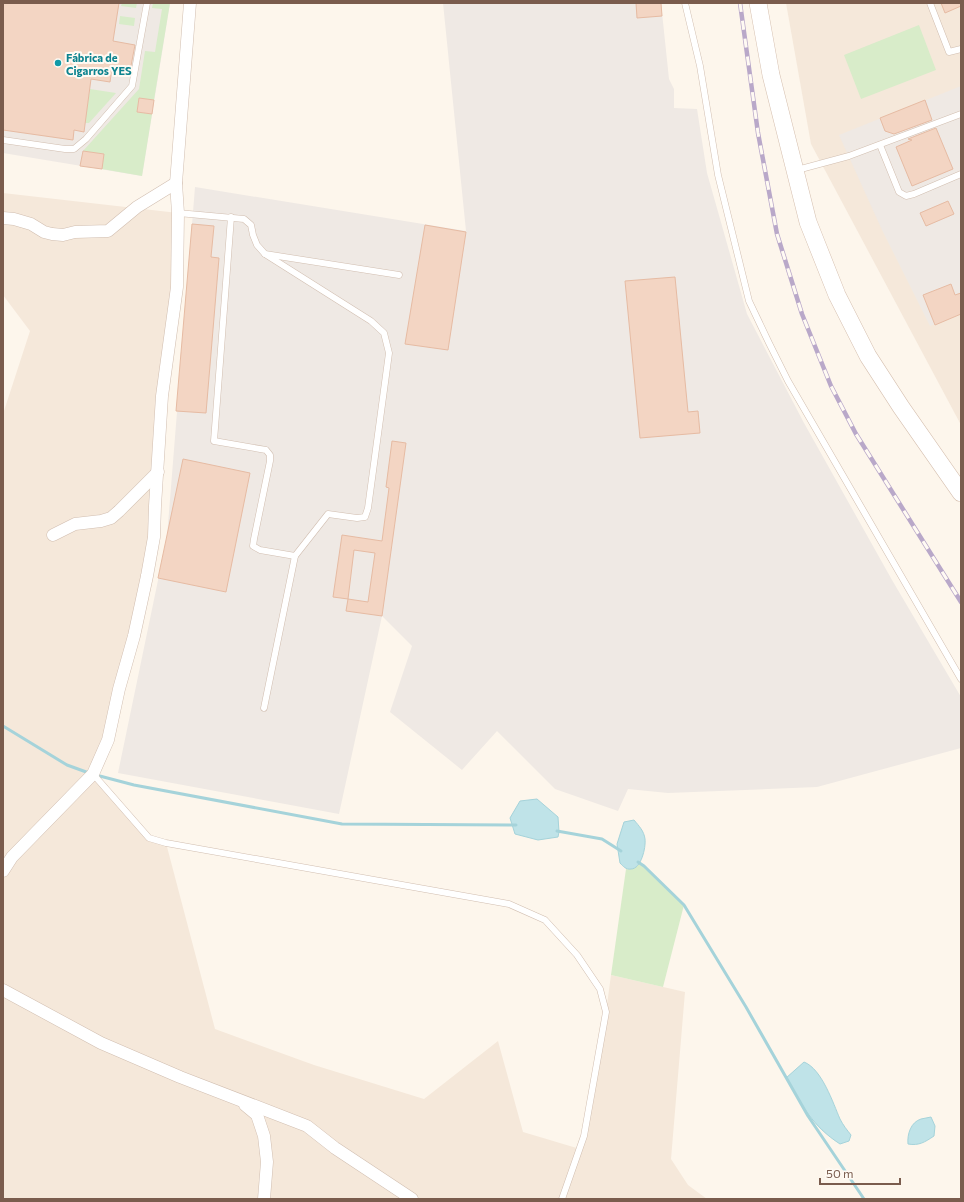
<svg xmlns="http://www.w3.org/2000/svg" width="964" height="1202" font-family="Commissioner,sans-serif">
  <rect width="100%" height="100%" fill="#fdf6ec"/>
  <!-- residential -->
  <g fill="#f5e8da">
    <path d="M786,3H961V425L811,144Z"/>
    <path d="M3,193L178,213L154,537L93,774L149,838L166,843L215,1029L314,1065L424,1099L498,1041L523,1132L580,1149L606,1012L611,975L685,992L671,1159L688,1185L707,1199H3V414L30,331L3,295Z"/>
  </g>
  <!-- industrial -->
  <g fill="#efe9e4">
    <path d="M3,3H170L142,176L3,153Z"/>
    <path d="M443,3H661L669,79L674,89V108L697,109L707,173L747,314L804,423L892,580L961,697V748L817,787L668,793L628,789L618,811L555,789L497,731L462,770L390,712L412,646L382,616L339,814L118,773L167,537L195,187L466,231Z"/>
    <path d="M961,86V314L930,326L882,230L839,135Z"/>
  </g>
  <!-- green -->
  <g fill="#d8ecc9">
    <path d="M122,3H137L136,8L121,6Z"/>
    <path d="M153,3H170L154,100L139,98L137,112L152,114L142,176L102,169L104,154L83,151L139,89L145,51L155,52L162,9L152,8Z"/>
    <path d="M120,16L135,18L134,26L119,24Z"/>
    <path d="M919,25L936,70L861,99L844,55Z"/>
    <path d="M90,89L116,93L89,123H85Z"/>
    <path d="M640,863L684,905L663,987L611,975L626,869C632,870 635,868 640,863Z"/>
  </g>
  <!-- water -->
  <g fill="#bfe3e8" stroke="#a5d3da">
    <path d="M537,799L558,817L559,832L558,837L538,840L515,834L510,818L520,801Z"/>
    <path d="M634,820C639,826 644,831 645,839C646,848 641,869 631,869C626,870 623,866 620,863L617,844L624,822Z"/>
    <path d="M804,1062C822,1069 833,1103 840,1119C843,1125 847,1130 851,1135L849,1141L840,1144C812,1126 802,1105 786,1078Z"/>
    <path d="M931,1117L935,1126L934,1136C925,1142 919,1146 908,1144C907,1134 911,1122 921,1119C924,1118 928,1118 931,1117Z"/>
  </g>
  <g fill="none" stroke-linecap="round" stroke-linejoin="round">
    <!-- stream -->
    <g stroke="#a5d3da" stroke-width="3">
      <path d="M3,726L67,765L89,773"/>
      <path d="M96,775L134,785L342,824L516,825"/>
      <path d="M557,831L602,839L621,851"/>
      <path d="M638,862L644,866L684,905L746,1007L808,1116L864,1199"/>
    </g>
  </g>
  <!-- building -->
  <g fill="#f3d5c3" stroke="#e6bba3" fill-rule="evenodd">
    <path d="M3,3H119L113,41L135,45L130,71L112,68L110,82L91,79L84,132L74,130L73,140L3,130Z"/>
    <path d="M636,3H661L662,16L637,18Z"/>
    <path d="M941,3H961V6L945,13Z"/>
    <path d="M139,98L154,100L152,114L137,112Z"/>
    <path d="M925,100L932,120L894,134L885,131L880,118Z"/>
    <path d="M936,128L953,169L912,186L896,147L912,140L908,139Z"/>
    <path d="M83,151L104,154L102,169L80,166Z"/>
    <path d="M948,201L954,214L926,226L920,213Z"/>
    <path d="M192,224L214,226L211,257L219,258L206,413L176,411Z"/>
    <path d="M425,225L466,232L448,350L405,344Z"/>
    <path d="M675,277L688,412L698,411L700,433L640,438L625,281Z"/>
    <path d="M951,284L955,295L961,293V314L935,325L923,295Z"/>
    <path d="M392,441L406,443L382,616L346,611L348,599L333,597L342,535L382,541L389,488L386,487ZM354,550L375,553L368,602L348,599Z"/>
    <path d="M183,459L250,473L226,592L158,578Z"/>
  </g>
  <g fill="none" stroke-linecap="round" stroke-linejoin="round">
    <!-- lane casing -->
    <g stroke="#d1beb0" stroke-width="7">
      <g id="lane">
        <path d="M685,3L700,66L718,175L749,301L769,343L788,381L961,679"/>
        <path d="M930,3L949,52L961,49"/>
        <path d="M3,140L65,149H74L86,139L132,86L147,3"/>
        <path d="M880,145L899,192L906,196L914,194L961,174"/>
        <path d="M797,170L849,156L961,114"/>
        <path d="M178,213L244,219L251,225L253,235L257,245L265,254L399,275"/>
        <path d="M231,217L214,441L266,450L270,455V461L254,539L253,546L260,550L295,556L264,708"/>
        <path d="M265,254L371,321L384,333L389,353L368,508L365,517L357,518L328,514L295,556"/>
        <path d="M93,774L149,838L166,843L509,904L545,920L577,955L600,989L606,1012L584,1136L562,1199"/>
      </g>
    </g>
    <!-- street casing -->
    <g stroke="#d1beb0" stroke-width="13">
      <g id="street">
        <path d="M3,218L14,219L31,224L44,232L52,234L63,235L75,232L108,231L137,207L176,183"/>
        <path d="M53,535L75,524L101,521L111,518L119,511L158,472"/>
        <path d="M3,871L12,857L93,774L108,740L119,689L134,636L147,576L154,537L155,506L162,396L177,287L178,213L176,183L190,3"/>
        <path d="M3,990L101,1043L180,1077L307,1126L335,1148L412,1199"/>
        <path d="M245,1105L257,1115L264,1136L267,1162L264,1199"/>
      </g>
    </g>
    <!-- secondary casing -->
    <g stroke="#d6c0b0" stroke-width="18">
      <path id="secondary" d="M758,3L771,75L808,222L837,295L868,356L901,407L961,493"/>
    </g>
    <!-- lane -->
    <use href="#lane" stroke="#fff" stroke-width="6"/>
    <!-- street -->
    <use href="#street" stroke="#fff" stroke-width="12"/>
    <!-- secondary -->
    <use href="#secondary" stroke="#fff" stroke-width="17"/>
    <!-- rail casing -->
    <g stroke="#b9a8c9" stroke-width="4.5">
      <path id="rail" d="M740,3L758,133L777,234L802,314L831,386L856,434L961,602"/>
    </g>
    <!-- rail -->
    <use href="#rail" stroke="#fffaf3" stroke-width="3" stroke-dasharray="9" stroke-linecap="butt"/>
  </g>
  <!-- markers -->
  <circle fill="#0f9aa8" stroke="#fffaf3" stroke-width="1.5" cx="58" cy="63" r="4"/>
  <g text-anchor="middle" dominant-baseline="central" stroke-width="4" stroke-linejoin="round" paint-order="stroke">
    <!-- culture labels -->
    <g font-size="11" font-weight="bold" fill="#0d838f" stroke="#fffaf3" text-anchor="start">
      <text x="66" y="57">Fábrica de<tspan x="66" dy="13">Cigarros YES</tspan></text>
    </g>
  </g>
  <!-- border -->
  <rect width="964" height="1202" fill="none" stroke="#7a5c4d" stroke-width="8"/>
  <!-- scale -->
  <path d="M820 1178v6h80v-6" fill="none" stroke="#7a5c4d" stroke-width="2"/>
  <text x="826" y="1178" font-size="12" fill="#7a5c4d" stroke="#fffaf3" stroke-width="3" paint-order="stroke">50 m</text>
</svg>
